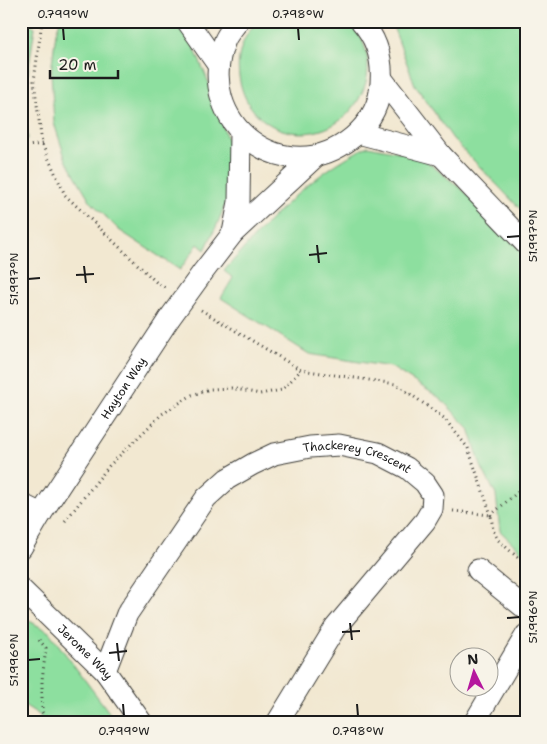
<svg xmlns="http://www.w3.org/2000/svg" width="547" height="744" font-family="'Shantell Sans',sans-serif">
  <rect width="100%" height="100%" fill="#f7f3e8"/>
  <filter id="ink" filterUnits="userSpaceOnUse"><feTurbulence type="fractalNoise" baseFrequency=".02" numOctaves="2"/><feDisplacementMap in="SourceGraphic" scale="10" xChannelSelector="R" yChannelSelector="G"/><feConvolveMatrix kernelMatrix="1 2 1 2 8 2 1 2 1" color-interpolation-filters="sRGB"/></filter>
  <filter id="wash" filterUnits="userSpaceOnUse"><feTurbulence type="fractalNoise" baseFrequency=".0096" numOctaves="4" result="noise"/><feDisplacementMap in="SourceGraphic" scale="20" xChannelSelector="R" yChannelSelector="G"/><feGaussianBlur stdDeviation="1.12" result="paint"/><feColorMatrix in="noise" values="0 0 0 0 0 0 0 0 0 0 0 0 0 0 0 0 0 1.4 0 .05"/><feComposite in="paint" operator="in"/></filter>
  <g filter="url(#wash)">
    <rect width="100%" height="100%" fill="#f2e8d1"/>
    <!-- green -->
    <g fill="#8ddf9f" stroke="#547e5e">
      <path d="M21,21L35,27L24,98L28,139L21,140Z"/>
      <path d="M60,21H183L211,88L228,142L231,190L217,225L205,250L198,244L180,270L119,230L91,202L66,160L54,123L51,72L56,32Z"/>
      <path d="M258,21H349C353,27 359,33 362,40C369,55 370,73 364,88C339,154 248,145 239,76C236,56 243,35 258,21Z"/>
      <path d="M391,21H526V215L453,139L415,85Z"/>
      <path d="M368,146L420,156L464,191L526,255V556L500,531L496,495L481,466L469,428L440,398L391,367L309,354L221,298L233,278L224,271C267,222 307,176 368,146Z"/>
      <path d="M26,619L49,632L117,723H46L38,714L21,703V625Z"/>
    </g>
  </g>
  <g filter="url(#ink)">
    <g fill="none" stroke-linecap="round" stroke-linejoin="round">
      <!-- minor casing -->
      <g stroke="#3c3b37" stroke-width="23">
        <g id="minor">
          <path d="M187,21L218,65"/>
          <path d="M238,21C234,27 228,33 225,40C192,124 286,193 353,137C367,125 377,109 380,92C384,66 379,41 361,21"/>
          <path d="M382,79L441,155L526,244"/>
          <path d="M358,133L441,155"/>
          <path d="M233,233L239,202L240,132"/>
          <path d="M203,272L233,233L316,156"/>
          <path d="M21,504L41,514"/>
          <path id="s1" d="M21,548L41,514L169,319"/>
          <path d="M478,570L526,609"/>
          <path id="s2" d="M21,589L105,671L142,723"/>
          <path id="s3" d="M105,671L127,614L206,498L227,479L253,464L274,454L310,447L339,445L378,453L407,468L425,483L433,495L432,509L425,521L335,628L277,723"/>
          <path d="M474,723L526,635"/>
        </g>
      </g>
      <!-- path -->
      <g stroke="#3c3b37" stroke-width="3" stroke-dasharray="1 4" stroke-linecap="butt">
        <path d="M42,21L34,81L42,144L65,195L157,283L165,288"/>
        <path d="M21,147L42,144"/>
        <path d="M201,310L301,370L396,384L444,418L468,448L491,515L526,485"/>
        <path d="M453,511L491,515L493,530L498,540L526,565"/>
        <path d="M65,521L109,466L162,414L192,395L210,389L231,388L260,394L282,390L301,370"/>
        <path d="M39,640L46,648L42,680V712L49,723"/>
      </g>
      <!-- minor -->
      <use href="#minor" stroke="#fff" stroke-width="21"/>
      <!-- minor-bridge casing -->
      <g stroke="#3c3b37" stroke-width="23" stroke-linecap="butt">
        <path id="minor-bridge" d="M169,319L203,272"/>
      </g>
      <!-- minor-bridge -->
      <use href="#minor-bridge" stroke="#fff" stroke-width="21"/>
    </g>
  </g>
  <!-- ticks -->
  <path fill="none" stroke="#1c1c1c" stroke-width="2" d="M63,28L64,40M298,28L299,40M507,237L520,236M317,245L319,263M309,255L327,253M84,266L86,283M76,275L94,274M28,279L40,278M507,618L520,617M350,623L352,640M342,632L360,631M117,643L119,661M109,653L127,651M28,660L40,659M123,704L124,716M357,704L358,716"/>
  <g text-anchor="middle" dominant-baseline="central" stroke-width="4.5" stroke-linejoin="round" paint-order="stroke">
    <!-- street labels -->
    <g font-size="12" fill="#1c1c1c" stroke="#f7f3e8">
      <text stroke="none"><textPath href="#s1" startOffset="190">Hayton Way</textPath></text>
      <text stroke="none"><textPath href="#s3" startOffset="369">Thackerey Crescent</textPath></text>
      <text stroke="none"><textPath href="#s2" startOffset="90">Jerome Way</textPath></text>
    </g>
  </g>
  <!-- margin -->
  <rect width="547" height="744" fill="none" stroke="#f7f3e8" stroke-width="55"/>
  <!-- north arrow -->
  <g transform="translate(474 672) rotate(355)"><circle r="24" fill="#f7f3e8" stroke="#9f9d96"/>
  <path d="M0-4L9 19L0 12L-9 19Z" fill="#b5179e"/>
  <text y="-8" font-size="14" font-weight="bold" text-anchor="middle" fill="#1c1c1c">N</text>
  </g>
  <!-- scale -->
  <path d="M50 70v8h68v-8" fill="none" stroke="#1c1c1c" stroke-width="2.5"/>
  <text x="58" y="70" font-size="15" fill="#1c1c1c" stroke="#f7f3e8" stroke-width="4" paint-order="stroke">20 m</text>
  <rect x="28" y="28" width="492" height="688" fill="none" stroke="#1c1c1c" stroke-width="2"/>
  <g font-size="12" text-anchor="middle" fill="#1c1c1c">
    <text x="63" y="18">0.799°W</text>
    <text x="298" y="18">0.798°W</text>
    <text transform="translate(533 236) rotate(-90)" y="4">51.997°N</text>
    <text transform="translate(14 279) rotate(-90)" y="4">51.997°N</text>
    <text transform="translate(533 617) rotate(-90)" y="4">51.996°N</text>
    <text transform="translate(14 660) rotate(-90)" y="4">51.996°N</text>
    <text x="124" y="735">0.799°W</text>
    <text x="358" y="735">0.798°W</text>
  </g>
</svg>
